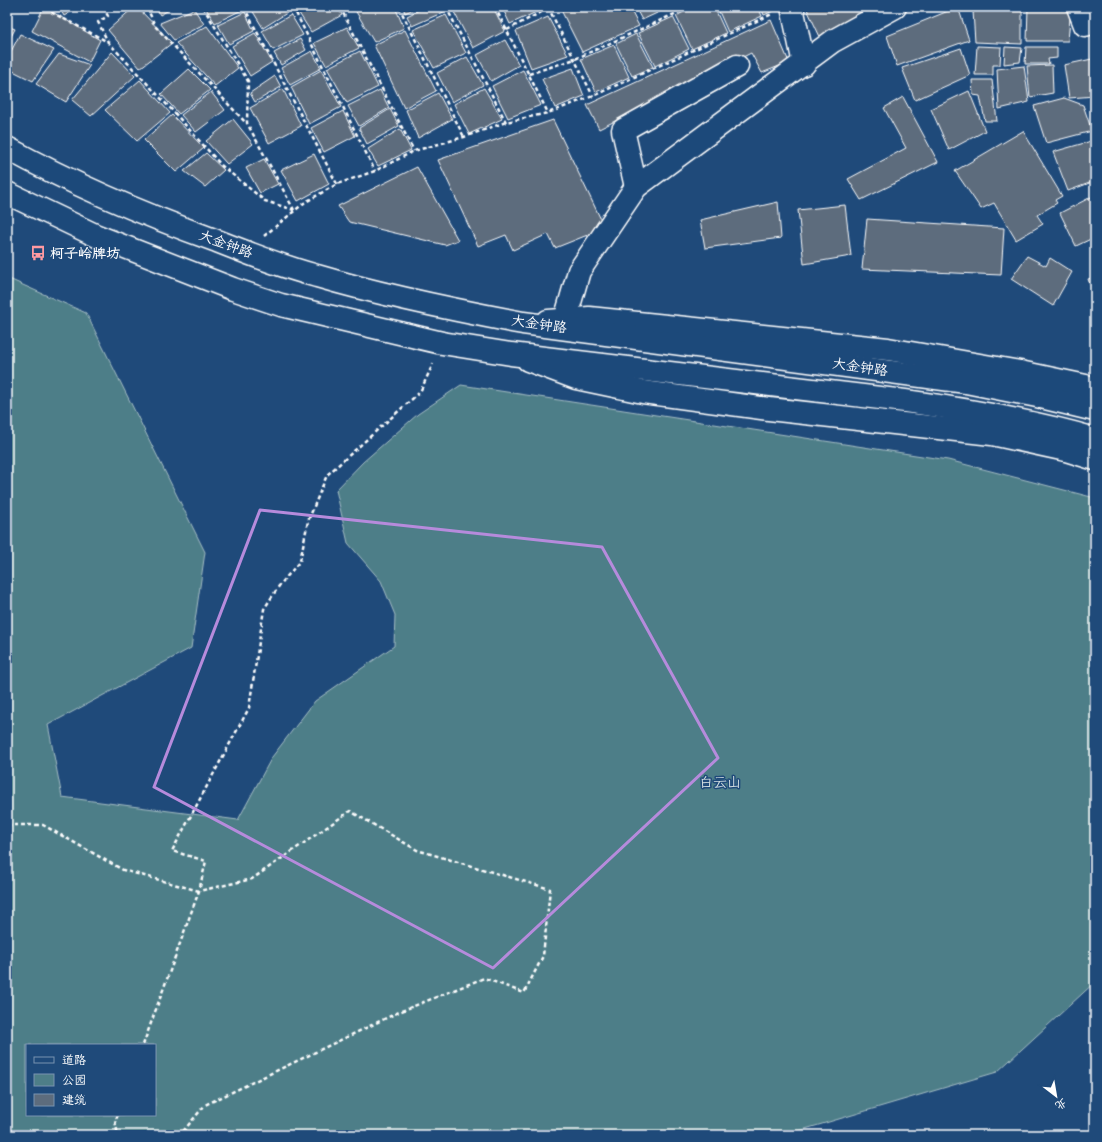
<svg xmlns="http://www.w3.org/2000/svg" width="1102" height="1142" font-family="Pangolin,'LXGW WenKai TC',sans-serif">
  <rect width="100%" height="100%" fill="#1f4a7a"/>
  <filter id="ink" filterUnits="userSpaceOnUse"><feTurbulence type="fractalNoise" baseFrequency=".025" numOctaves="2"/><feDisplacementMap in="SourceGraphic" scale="8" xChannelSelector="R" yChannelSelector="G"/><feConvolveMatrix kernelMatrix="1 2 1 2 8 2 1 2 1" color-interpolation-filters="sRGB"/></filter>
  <g filter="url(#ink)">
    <!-- green -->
    <path fill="#4e7e88" stroke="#a6bec4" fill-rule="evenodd" d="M7,278L86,313L205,552L191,648L48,725L62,797L238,820L272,757L315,701L394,646L395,615L381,581L348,543L336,490L363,462L418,414L461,385L948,460L1095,498V982L997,1072L785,1135H7ZM27,1045H155V1115H27Z"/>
    <!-- building -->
    <g fill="#5d6c7d" stroke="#fff">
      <path d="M44,7L100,40L89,62L32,31Z"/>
      <path d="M59,7H79L64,16Z"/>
      <path d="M110,7H120L112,11Z"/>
      <path d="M134,7H137L172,43L140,68L108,30Z"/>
      <path d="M155,7H174L160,15Z"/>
      <path d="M205,7H243L244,9L215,23Z"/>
      <path d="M257,7H287L290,11L263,28L252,10Z"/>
      <path d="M303,7H338L342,15L311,32L297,10Z"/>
      <path d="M362,7H395L404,28L374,42L355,10Z"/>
      <path d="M403,7H418L405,13Z"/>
      <path d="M425,7H444L446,11L412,26L407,16Z"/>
      <path d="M463,7H493L505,31L473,48L454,12Z"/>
      <path d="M502,7H544L545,8L510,24Z"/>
      <path d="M563,7H629L639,26L582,52L560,8Z"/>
      <path d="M635,7H670L642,20Z"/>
      <path d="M694,7H714L726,33L692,49L676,16Z"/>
      <path d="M717,7H758L762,16L728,32Z"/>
      <path d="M761,7H782L764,15Z"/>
      <path d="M806,7H886L822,41Z"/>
      <path d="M958,7L969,40L897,66L887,36Z"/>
      <path d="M995,7H1022V44L975,42L973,11Z"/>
      <path d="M1028,7H1071L1068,41H1027Z"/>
      <path d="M194,9L204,24L174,40L160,23Z"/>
      <path d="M245,12L254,31L229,44L218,25Z"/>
      <path d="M291,15L303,35L273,50L262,31Z"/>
      <path d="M446,15L466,53L434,68L413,30Z"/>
      <path d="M548,17L568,55L531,68L516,31Z"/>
      <path d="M673,17L689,49L655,66L638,33Z"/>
      <path d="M771,20L789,62L762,73L751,53L599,129L587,105Z"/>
      <path d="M7,26L15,29L7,44Z"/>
      <path d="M207,26L238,68L215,86L176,43Z"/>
      <path d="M347,27L359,48L326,65L314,43Z"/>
      <path d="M405,30L436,91L404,108L374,45Z"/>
      <path d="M255,33L272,62L250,76L232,46Z"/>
      <path d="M20,34L54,50L33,81L7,68V59Z"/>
      <path d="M636,34L653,67L632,76L616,44Z"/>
      <path d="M300,39L306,50L281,65L274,53Z"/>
      <path d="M505,40L519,65L491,81L477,55Z"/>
      <path d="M614,45L629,77L596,92L581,59Z"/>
      <path d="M977,46L1001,47L1000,65H993V75H975Z"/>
      <path d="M1095,46V96L1069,98L1064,65L1092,59L1093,47Z"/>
      <path d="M1005,47L1022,48L1020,62L1004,64Z"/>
      <path d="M1026,47H1057V58L1048,59L1049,64H1025Z"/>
      <path d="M961,48L970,75L915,100L902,68Z"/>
      <path d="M312,51L321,68L290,85L281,68Z"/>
      <path d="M360,51L378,87L347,103L327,68Z"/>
      <path d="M112,52L135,76L91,116L72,100Z"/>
      <path d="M59,54L90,65L66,102L36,84Z"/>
      <path d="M467,57L483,85L452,102L437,73Z"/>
      <path d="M1052,65L1053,93L1030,97L1027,66Z"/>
      <path d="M1024,66L1029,102L999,109L997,69Z"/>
      <path d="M573,68L584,96L555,108L542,79Z"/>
      <path d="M189,69L210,90L179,114L161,94Z"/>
      <path d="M321,70L341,107L309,124L291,87Z"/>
      <path d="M523,70L541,105L508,118L492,86Z"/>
      <path d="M275,76L281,87L255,102L250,93Z"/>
      <path d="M140,80L170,113L137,141L105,110Z"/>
      <path d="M972,80H992L997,121H985L980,96L973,95Z"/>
      <path d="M484,88L502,119L469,134L454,104Z"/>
      <path d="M283,89L301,126L269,143L250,108Z"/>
      <path d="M380,90L389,108L359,126L348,106Z"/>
      <path d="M969,91L985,131L949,150L931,109Z"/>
      <path d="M211,92L225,110L196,132L181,115Z"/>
      <path d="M438,93L452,119L418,138L406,110Z"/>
      <path d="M903,97L938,162L861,200L848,179L906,148L884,108Z"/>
      <path d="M1064,98L1083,105L1092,131L1046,143L1034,106Z"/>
      <path d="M1091,103H1095V119Z"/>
      <path d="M390,109L399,126L367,144L359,128Z"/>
      <path d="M343,111L355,136L324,152L311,128Z"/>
      <path d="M172,115L204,148L176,172L144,140Z"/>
      <path d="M233,119L253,144L227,164L206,141Z"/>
      <path d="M553,120L605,228L555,248L548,234L513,250L506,235L478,246L438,160Z"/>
      <path d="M400,129L411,150L378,166L368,149Z"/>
      <path d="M1023,131L1062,196L1055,200L1057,203L1037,215L1043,224L1016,240L994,203L981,209L955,171Z"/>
      <path d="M1095,140V181L1068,191L1053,152Z"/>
      <path d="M206,153L224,170L205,187L184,171Z"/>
      <path d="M314,154L329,184L298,201L281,170Z"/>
      <path d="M264,159L278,184L260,193L246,168Z"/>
      <path d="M417,167L458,240L445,245L349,222L338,206Z"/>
      <path d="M1095,195V237L1076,246L1060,213Z"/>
      <path d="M778,202L781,238L705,248L700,220Z"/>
      <path d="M845,205L851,256L804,264L798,210Z"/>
      <path d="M867,219L1004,228L1001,275L862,269Z"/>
      <path d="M1027,256L1046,266L1050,258L1072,272L1053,306L1011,279Z"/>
      <path d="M1095,277V298L1088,279Z"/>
    </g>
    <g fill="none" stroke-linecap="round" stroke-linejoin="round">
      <!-- street casing -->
      <g stroke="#fff" stroke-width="25">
        <g id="street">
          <path d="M792,7L804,64"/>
          <path d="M1078,7L1085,25L1095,22"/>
          <path d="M636,187L623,130L737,66"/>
          <path d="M565,320L579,271L636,187L833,41L895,7"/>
        </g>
      </g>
      <!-- secondary casing -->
      <g stroke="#fff" stroke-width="25">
        <g id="secondary">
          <path d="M548,321L589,318L888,349L1020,372L1095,388"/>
          <path d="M528,360L576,378L643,392L769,409L992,434L1066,450L1095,459"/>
        </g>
      </g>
      <!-- primary casing -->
      <g stroke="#fff" stroke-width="25">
        <g id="primary">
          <path d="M7,148C74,185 145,215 217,241C250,254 283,267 317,276C385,296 454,310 523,323L966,382L1037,396L1095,410"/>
          <path d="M7,193L97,236L233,289L281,305L442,343L511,354L905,401C969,410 1033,421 1095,439"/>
        </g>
      </g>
      <!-- path -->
      <g stroke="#fff" stroke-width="2.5" stroke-dasharray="4 3" stroke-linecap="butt">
        <path d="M47,7L49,11L108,42L171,109L222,166L265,201L294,210"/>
        <path d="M103,7L108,16L98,22L108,42"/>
        <path d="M147,7L155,26L246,123"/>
        <path d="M203,7L248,81L247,123L294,210"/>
        <path d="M244,7L337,184"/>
        <path d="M293,7L375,171"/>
        <path d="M340,7L414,151"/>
        <path d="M399,7L464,137"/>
        <path d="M446,7L506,122"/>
        <path d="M495,7L548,113"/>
        <path d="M548,7L593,96"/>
        <path d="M507,30L551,7"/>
        <path d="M529,74L575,59L690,7"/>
        <path d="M264,236L304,203L337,184L375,171L414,151L464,137L506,122L548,113L593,96L772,14"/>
        <path d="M7,825H43L123,870L199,891L252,879L350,811L417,850L550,889L543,956L524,993L484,978L399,1012L205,1105L180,1135"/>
        <path d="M143,1045L199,891L206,861L172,851L249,708L264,609L279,586L300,561L308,521L327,475L420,392L433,364"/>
        <path d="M118,1115L115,1121L118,1135"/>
      </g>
      <!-- street -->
      <use href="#street" stroke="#1f4a7a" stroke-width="22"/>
      <!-- secondary -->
      <use href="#secondary" stroke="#1f4a7a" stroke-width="22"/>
      <!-- primary -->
      <use href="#primary" stroke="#1f4a7a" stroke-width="22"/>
    </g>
  </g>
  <!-- marked area -->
  <path fill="none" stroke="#b68bdc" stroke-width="3" stroke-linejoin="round" d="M260,510L602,547L718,758L493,968L154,787Z"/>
  <!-- icons -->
  <defs>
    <g id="bus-bare" transform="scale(1.2)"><path d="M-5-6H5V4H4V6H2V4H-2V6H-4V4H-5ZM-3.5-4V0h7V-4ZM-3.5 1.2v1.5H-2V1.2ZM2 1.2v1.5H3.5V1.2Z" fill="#ff9aa2" stroke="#1f4a7a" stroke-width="2.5" paint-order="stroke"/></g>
  </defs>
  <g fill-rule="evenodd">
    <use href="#bus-bare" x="38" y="253"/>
  </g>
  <g text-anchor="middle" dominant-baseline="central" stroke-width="3" stroke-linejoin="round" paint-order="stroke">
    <!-- street labels -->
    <g font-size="14" fill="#fff" stroke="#1f4a7a">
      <text transform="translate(226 244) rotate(20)">大金钟路</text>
      <text transform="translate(539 324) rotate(8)">大金钟路</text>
      <text transform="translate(860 367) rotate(8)">大金钟路</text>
    </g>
    <!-- poi labels -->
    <g font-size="14" font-weight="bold" fill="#fff" stroke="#1f4a7a" text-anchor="start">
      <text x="50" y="253">柯子岭牌坊</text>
    </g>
    <!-- park labels -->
    <g font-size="14" fill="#d3dfe1" stroke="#1f4a7a">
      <text x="720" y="782">白云山</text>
    </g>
  </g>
  <!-- margin -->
  <rect width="1102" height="1142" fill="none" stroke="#1f4a7a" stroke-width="24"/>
  <rect x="12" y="12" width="1078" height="1118" fill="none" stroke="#fff" stroke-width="1.5" filter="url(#ink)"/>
  <!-- legend -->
  <rect x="26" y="1044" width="130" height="72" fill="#1f4a7a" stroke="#7992af"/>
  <rect x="34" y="1057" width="20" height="6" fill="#1f4a7a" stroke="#7992af"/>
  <text x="62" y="1064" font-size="12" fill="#ffffff">道路</text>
  <rect x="34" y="1074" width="20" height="12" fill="#4e7e88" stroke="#7992af"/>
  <text x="62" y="1084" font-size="12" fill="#ffffff">公园</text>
  <rect x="34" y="1094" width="20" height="12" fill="#5d6c7d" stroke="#7992af"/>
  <text x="62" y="1104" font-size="12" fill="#ffffff">建筑</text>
  <!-- north arrow -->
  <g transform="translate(1056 1096) rotate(149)" stroke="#1f4a7a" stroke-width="3" paint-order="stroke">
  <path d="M0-3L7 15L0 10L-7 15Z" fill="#ffffff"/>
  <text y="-6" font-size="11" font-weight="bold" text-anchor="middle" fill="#ffffff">北</text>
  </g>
</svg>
